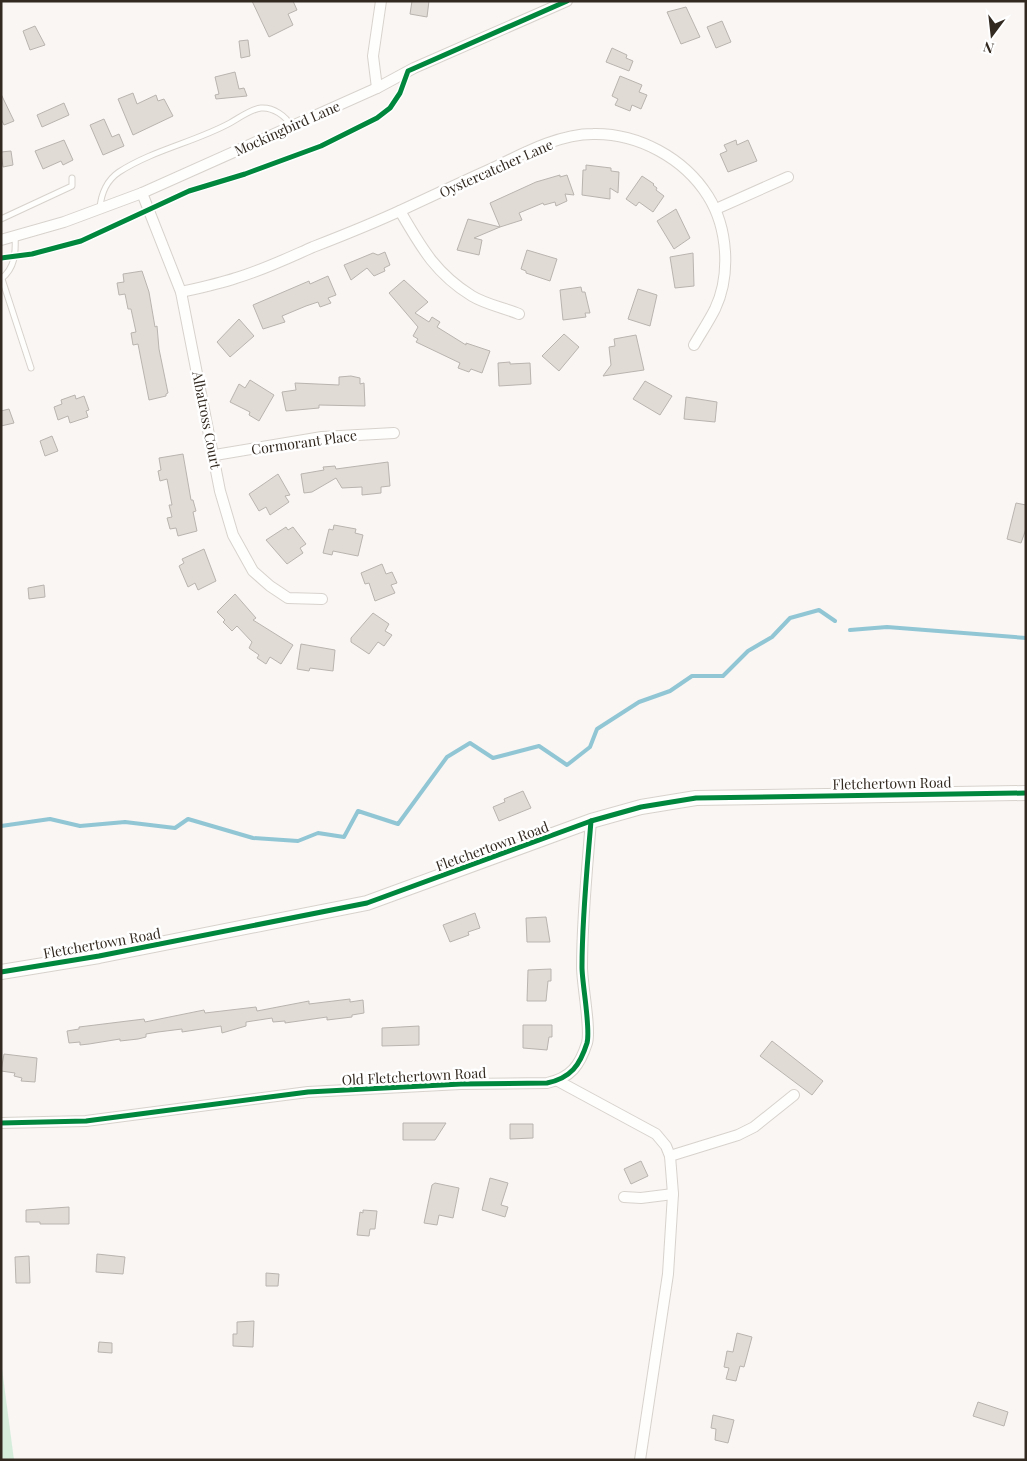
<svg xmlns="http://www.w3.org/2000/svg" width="1027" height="1461" font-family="'Playfair Display',serif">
  <rect width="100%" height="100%" fill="#f9f6f4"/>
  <!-- green -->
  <path fill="#d6eddc" d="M1,1361L14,1460H1Z"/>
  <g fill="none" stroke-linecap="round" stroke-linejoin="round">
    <!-- stream -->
    <g stroke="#91c6d5" stroke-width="4">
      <path d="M850,630L887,627L1026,638"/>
      <path d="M1,826L50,819L80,826L125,822L175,828L188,819L253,838L298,841L318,833L344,837L358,811L398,824L447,757L470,743L493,758L539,746L567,765L590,747L597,729L639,702L670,691L692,676H723L748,651L772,637L790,618L819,610L835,621"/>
    </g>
  </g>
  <!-- building -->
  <g fill="#e1dbd6" stroke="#bab4af">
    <path d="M252,1H293L297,10L288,14L293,25L269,37Z"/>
    <path d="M412,1H429L427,17L410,14Z"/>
    <path d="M686,7L700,37L681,44L667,12Z"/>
    <path d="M722,21L731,42L716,48L707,27Z"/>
    <path d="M35,26L45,45L30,50L23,31Z"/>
    <path d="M248,40L250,56L241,58L239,41Z"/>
    <path d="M612,48L627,55L626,58L633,61L629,71L606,62Z"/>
    <path d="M235,72L239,89L244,88L247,96L216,99L215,95L219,94L215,77Z"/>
    <path d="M620,76L642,85L639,92L647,95L641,109L632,105L630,111L615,105L618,99L612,96Z"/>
    <path d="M133,93L137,104L156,95L158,101L164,99L173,116L133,135L118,99Z"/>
    <path d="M1,94L14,121L4,125L1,119Z"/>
    <path d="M64,103L69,115L42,127L37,115Z"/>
    <path d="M104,119L112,137L119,134L124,146L103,155L90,125Z"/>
    <path d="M64,140L73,160L63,165L61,161L43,169L35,151Z"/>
    <path d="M736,140L737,145L748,140L757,161L728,172L720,154L727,151L724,145Z"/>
    <path d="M11,151L13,165L3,167L1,152Z"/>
    <path d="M586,165L611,168V171L619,172L618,193L610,188V199L582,195L583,170H586Z"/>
    <path d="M560,175V177L567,175L574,195L565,194L567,201L556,206L555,202L544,205L543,203L519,213L522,220L500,227L490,203L536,182Z"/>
    <path d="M642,176L654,184L653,185L657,188L656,190L664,196L653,212L639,202L636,206L626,199Z"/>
    <path d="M676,209L690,238L674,249L657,221Z"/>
    <path d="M468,219L500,227L474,238L482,240L479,255L457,250Z"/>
    <path d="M527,250L557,259L550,281L526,273V271L521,269Z"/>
    <path d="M385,252L390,265L384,268L385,271L374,276L367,268L351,280L344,265L373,253L378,255Z"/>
    <path d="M693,253L694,286L675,288L670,257Z"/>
    <path d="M142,271L149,292L155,327L157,326L159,349L168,393L166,394V396L149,400L138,344L133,345L131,333L136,332L131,309H128L125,294L119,295L117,283L124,282L123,274Z"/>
    <path d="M328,276L336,295L328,298L331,303L320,307L318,302L306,306L282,316L285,322L263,329L253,305L309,281L310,284Z"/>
    <path d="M404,280L428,302L415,313L429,322L432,317L440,322L437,327L466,345V343L490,351L482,373L471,369L469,372L458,368L460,363L416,342L418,339L413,336L418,327L389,293Z"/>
    <path d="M581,287L582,292H585L590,313H585L586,317L563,320L560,290Z"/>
    <path d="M638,289L657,295L650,326L628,319Z"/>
    <path d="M239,319L254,336L230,357L217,342Z"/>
    <path d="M564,334L579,347L559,371L542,356Z"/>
    <path d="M636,335L644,370L603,376L611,365L609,347L615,346L614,339Z"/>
    <path d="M510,362V364L530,363L531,384L499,386L498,363Z"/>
    <path d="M351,376L360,378V384L364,383L365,406L319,405V408L286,411L282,392L296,390L295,383L339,385V377Z"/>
    <path d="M250,380L274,395L259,421L249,415L250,412L230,402L239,384L245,388Z"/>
    <path d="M645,381L672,396L660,415L633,399Z"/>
    <path d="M75,395L76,399L84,396L89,410L86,411L88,417L70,423L68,416L58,420L54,407L62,404L61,400Z"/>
    <path d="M686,397L717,402L715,422L684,419Z"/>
    <path d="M9,409L14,423L1,426V411Z"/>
    <path d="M52,436L58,451L45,456L40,441Z"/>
    <path d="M183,454L191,500H193L196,511L193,512L197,531L178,536L176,528L170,529L167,518L172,517L169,505H172L167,479L160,481L158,471L161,470L159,458Z"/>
    <path d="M388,462L390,486L381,487V493L362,495V487L342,488L336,478L312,492L304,493L301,474L324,470L323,467L335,466L336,469Z"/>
    <path d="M278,474L290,495L285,496L289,502L270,515L266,507L259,511L249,494Z"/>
    <path d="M1016,503L1026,505V529L1021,543L1007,539Z"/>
    <path d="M334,525L356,529L355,533L363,535L358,556L333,551L332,555L323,553L329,529L333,530Z"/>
    <path d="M286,527L288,530L293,527L306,544L300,548L303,553L287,564L266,540Z"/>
    <path d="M204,549L216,581L198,590L195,583L188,587L179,566L184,563L182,559Z"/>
    <path d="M382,564L386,574L392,572L397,583L391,585L395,593L375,601L369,583L365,584L361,573Z"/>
    <path d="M44,585L45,597L29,599L28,588Z"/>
    <path d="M235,594L256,618L253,620L293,645L281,664L270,657L266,664L257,658L259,655L249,648L252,642L237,626L232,631L223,622L225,620L217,612Z"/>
    <path d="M373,613L389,624L385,631L392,635L384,646L378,642L369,654L351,642V638Z"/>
    <path d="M301,644L335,650L333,671L310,668L309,671L297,669Z"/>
    <path d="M523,791L531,808L499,821L493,807L505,802L504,799Z"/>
    <path d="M475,913L480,928L468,932L469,935L450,942L443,925Z"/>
    <path d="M546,917L550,942H527L526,918Z"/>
    <path d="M551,969V981H548L546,1001H527L528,970Z"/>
    <path d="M350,999V1002L363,1000L364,1013L352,1015V1017L327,1020V1017L285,1023V1021L273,1022L272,1018L246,1022V1026L222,1033L221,1026L182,1032V1029L158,1032L146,1034V1037L138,1039L120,1041V1039L89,1044L80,1045V1042L69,1043L67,1031L79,1029V1027L144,1019L145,1022L204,1010L205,1013L256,1007L257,1011L309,1001V1004Z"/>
    <path d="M523,1025H552V1037H549L547,1050L523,1048Z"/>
    <path d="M419,1026V1045L382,1046V1028Z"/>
    <path d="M772,1041L823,1081L812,1095L760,1056Z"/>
    <path d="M4,1054L37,1058L35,1082L21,1081L22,1078L14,1076L15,1073L1,1071Z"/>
    <path d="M403,1123H446L435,1140H403Z"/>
    <path d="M510,1124H533V1138L510,1139Z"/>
    <path d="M641,1161L648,1176L631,1184L624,1169Z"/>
    <path d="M490,1178L508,1183L501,1205L508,1207L505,1217L482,1210Z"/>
    <path d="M435,1183L459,1188L453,1218L439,1215L437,1225L424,1223L432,1185Z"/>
    <path d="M69,1207V1224H40V1222H26V1210Z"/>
    <path d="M363,1210L377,1211L375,1229H370L369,1236L357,1235L360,1212L363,1213Z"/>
    <path d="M97,1254L125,1257L123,1274L96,1272Z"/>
    <path d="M29,1256L30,1283H16L15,1257Z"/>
    <path d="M266,1273L279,1274L278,1286H266Z"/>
    <path d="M254,1321L253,1347L233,1346V1334H237V1322Z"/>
    <path d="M737,1333L752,1337L744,1367L740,1366L736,1381L726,1379L729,1368L724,1367L727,1351L733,1352Z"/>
    <path d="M99,1342L112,1343V1353L98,1352Z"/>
    <path d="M978,1402L1008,1412L1004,1426L973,1416Z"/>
    <path d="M713,1415L734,1420L728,1443L715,1440L716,1429L711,1428Z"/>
  </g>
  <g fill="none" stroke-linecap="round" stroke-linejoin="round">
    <!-- lane casing -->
    <g stroke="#d8d2cc" stroke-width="7">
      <g id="lane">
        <path d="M100,208C101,194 107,180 119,172C153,150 195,142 230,123C239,118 251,109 261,108C273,107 286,116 291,126"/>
        <path d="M1,219L72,186V178"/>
        <path d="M1,279C15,268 16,253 15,236"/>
        <path d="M2,279L31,368"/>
      </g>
    </g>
    <!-- street casing -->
    <g stroke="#d8d2cc" stroke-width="12">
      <g id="street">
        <path d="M377,88L373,56L381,1"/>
        <path d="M142,193L181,292L220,491L233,535L253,571L270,586L288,598L322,599"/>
        <path d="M716,209L788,177"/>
        <path d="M400,211C421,247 435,273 472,296C485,304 504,308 519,314"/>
        <path d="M1,240L64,222L142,193L377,88L414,68L567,1"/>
        <path d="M181,292C199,288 218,284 236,278C263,270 288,258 313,247C344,235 374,223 404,209C434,195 464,181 493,168C524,153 559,134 593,134C638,133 684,158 708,196C728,228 731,275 715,309C709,321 701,333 694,345"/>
        <path d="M215,455L322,437L394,433"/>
        <path d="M558,1081L656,1134L666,1146L670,1156L673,1194L668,1274L640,1460"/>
        <path d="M1,1123L86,1121L308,1092L461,1084L547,1083C571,1078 580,1065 587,1043C591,1029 582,984 582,967C582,918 587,870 591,821"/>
        <path d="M670,1156L738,1135L754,1127L794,1095"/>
        <path d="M624,1197L641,1198L673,1194"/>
      </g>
    </g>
    <!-- secondary casing -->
    <g stroke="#d8d2cc" stroke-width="16">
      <path id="secondary" d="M1,972L99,956L367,903L591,821L641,807L696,798L1026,793"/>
    </g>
    <!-- lane -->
    <use href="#lane" stroke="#fefefd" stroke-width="5"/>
    <!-- street -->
    <use href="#street" stroke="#fefefd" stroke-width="10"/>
    <!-- secondary -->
    <use href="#secondary" stroke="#fefefd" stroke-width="14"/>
    <!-- cycleway casing -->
    <g stroke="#fff" stroke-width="8">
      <g id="cycleway">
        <path d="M1,258L32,254L81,241L189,191L245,174L321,146L377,118L390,108L400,93L408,71L567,1"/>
        <path d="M1,972L99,956L367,903L591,821L641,807L696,798L1026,793"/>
        <path d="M1,1123L86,1121L308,1092L461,1084L547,1083C571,1078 580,1065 587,1043C591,1029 582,984 582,967C582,918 587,870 591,821"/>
      </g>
    </g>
    <!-- cycleway -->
    <use href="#cycleway" stroke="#00873e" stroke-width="5"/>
  </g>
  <g text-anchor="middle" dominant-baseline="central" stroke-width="5" stroke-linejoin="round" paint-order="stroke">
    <!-- street labels -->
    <g font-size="14" fill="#322920" stroke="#fff">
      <text transform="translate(287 128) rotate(-24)">Mockingbird Lane</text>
      <text transform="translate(496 168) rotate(-24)">Oystercatcher Lane</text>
      <text transform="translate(207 420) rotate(79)">Albatross Court</text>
      <text transform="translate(304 442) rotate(-8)">Cormorant Place</text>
      <text transform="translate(892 783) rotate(-1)">Fletchertown Road</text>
      <text transform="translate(492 846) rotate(-20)">Fletchertown Road</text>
      <text transform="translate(102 943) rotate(-10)">Fletchertown Road</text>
      <text transform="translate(414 1076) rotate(-3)">Old Fletchertown Road</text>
    </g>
  </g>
  <!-- border -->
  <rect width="1027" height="1461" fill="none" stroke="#322920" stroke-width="5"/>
  <!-- north arrow -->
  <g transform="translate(992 35) rotate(195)" stroke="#ffffff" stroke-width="4" paint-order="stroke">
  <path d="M0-4L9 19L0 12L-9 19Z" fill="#322920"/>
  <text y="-8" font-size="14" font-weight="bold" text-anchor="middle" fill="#322920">N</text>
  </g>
</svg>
